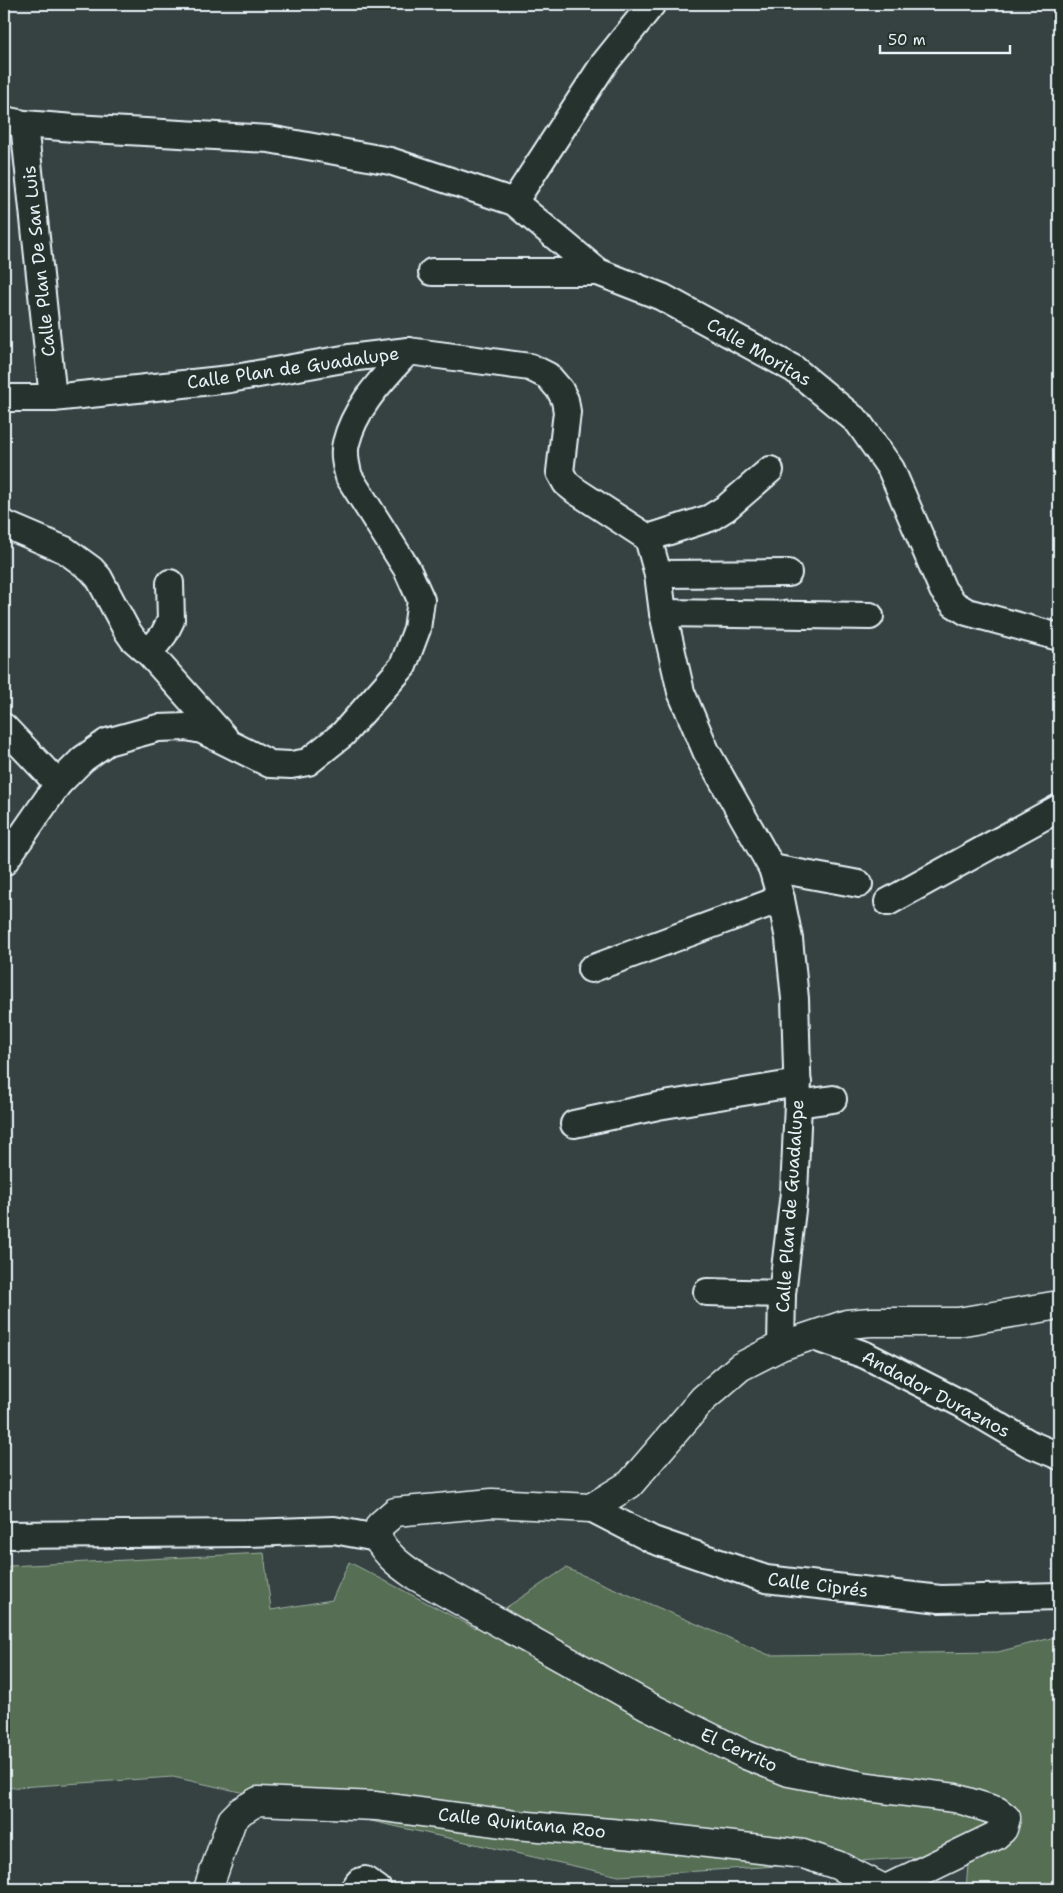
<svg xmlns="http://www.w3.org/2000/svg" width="1063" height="1893" font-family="'Shantell Sans',sans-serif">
  <rect width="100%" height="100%" fill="#364242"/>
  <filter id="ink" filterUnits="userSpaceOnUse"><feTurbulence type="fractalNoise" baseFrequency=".02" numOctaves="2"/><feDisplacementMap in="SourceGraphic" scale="10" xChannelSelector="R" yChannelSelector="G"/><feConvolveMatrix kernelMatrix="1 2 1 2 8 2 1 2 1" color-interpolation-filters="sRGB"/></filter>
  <g filter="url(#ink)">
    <!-- green -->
    <path fill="#566e53" stroke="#9fb0a6" d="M264,1553L271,1610L332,1600L349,1562L475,1628L566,1568L769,1655L998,1652L1059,1636V1889H966L969,1854L619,1876L173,1777L4,1788V1576L9,1566Z"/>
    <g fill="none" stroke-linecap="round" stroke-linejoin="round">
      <!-- minor casing -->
      <g stroke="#e8f1f8" stroke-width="30">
        <g id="minor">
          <path d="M4,120L24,124L74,128L269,139L390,161L514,202L598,272L662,297L794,369L858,422L891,469L943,590L954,604L967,612L1059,637"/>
          <path d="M24,124L53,398"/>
          <path d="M514,202L603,65L652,4"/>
          <path d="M432,272H598"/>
          <path d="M4,398H53L230,379L349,358L408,351L530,367L548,376L560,390L565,400L567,412L560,472L566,483L576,491L648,538L658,574L663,613L681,692L706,751L772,868L781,899L789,939L795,999L798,1104L794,1193L782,1294L781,1346"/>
          <path d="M4,524L65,550L91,569L99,578L126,629L133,639L149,653L224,737"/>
          <path d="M648,538L710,518L726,508L770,470"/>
          <path d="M658,574L788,573"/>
          <path d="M663,613L870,616"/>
          <path d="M149,653L164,634L171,620L170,583"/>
          <path d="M4,727L58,784"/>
          <path d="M4,862L58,784L83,759L107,742L158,728L187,727L202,730L270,764L291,765L308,762L343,734L403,666L417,629L421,600L407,569L349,477C346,466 343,454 346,443C355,406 384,378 408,351"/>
          <path d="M772,868L859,884"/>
          <path d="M888,902L1059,808"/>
          <path d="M591,969L781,899"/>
          <path d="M798,1104L833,1099"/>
          <path d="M574,1124L658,1106L798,1083"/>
          <path d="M707,1292L782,1294"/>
          <path d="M811,1336L865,1355L962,1404L1030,1444L1059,1456"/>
          <path d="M591,1508L653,1540L766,1579L940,1599L1059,1596"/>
          <path d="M4,1535L248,1533L334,1530L377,1538"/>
          <path d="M354,1889L359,1882L365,1880L378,1889"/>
        </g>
      </g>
      <!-- major casing -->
      <g stroke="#e8f1f8" stroke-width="31">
        <g id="major">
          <path d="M208,1889L232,1820L241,1811L258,1801L376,1806L516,1825L646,1836L803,1854L837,1865L884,1889"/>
          <path d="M886,1889L995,1836L1003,1829L1006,1818L997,1811L955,1798L868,1787L789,1772L746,1755L648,1706L414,1575C398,1564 387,1555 377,1538L380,1525L395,1512L492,1503L591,1508L630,1484L703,1399L740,1367L781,1346L847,1324L871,1322H958L1059,1305"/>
        </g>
      </g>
      <!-- minor -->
      <use href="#minor" stroke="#26332d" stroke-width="26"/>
      <!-- major -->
      <use href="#major" stroke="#26332d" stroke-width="28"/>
    </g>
  </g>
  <g text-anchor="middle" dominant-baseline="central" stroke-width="4" stroke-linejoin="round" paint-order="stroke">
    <!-- street labels -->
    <g font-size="18" fill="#e8f1f8" stroke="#26332d">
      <text transform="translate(39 261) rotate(-96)">Calle Plan De San Luis</text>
      <text transform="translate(759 352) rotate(30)">Calle Moritas</text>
      <text transform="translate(293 368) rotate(-8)">Calle Plan de Guadalupe</text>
      <text transform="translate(790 1206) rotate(-86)">Calle Plan de Guadalupe</text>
      <text transform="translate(936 1394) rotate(28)">Andador Duraznos</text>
      <text transform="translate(818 1585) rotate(7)">Calle Ciprés</text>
      <text transform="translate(739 1750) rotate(24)">El Cerrito</text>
      <text transform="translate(522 1823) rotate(6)">Calle Quintana Roo</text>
    </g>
  </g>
  <!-- margin -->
  <rect width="1063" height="1893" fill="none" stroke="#26332d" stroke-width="20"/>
  <rect x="10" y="10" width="1043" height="1873" fill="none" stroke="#e8f1f8" stroke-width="2" filter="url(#ink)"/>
  <!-- scale -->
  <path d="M880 45v8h130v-8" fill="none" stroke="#e8f1f8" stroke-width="2.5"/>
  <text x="888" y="45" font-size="15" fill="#e8f1f8" stroke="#26332d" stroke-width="4" paint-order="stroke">50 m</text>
</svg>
